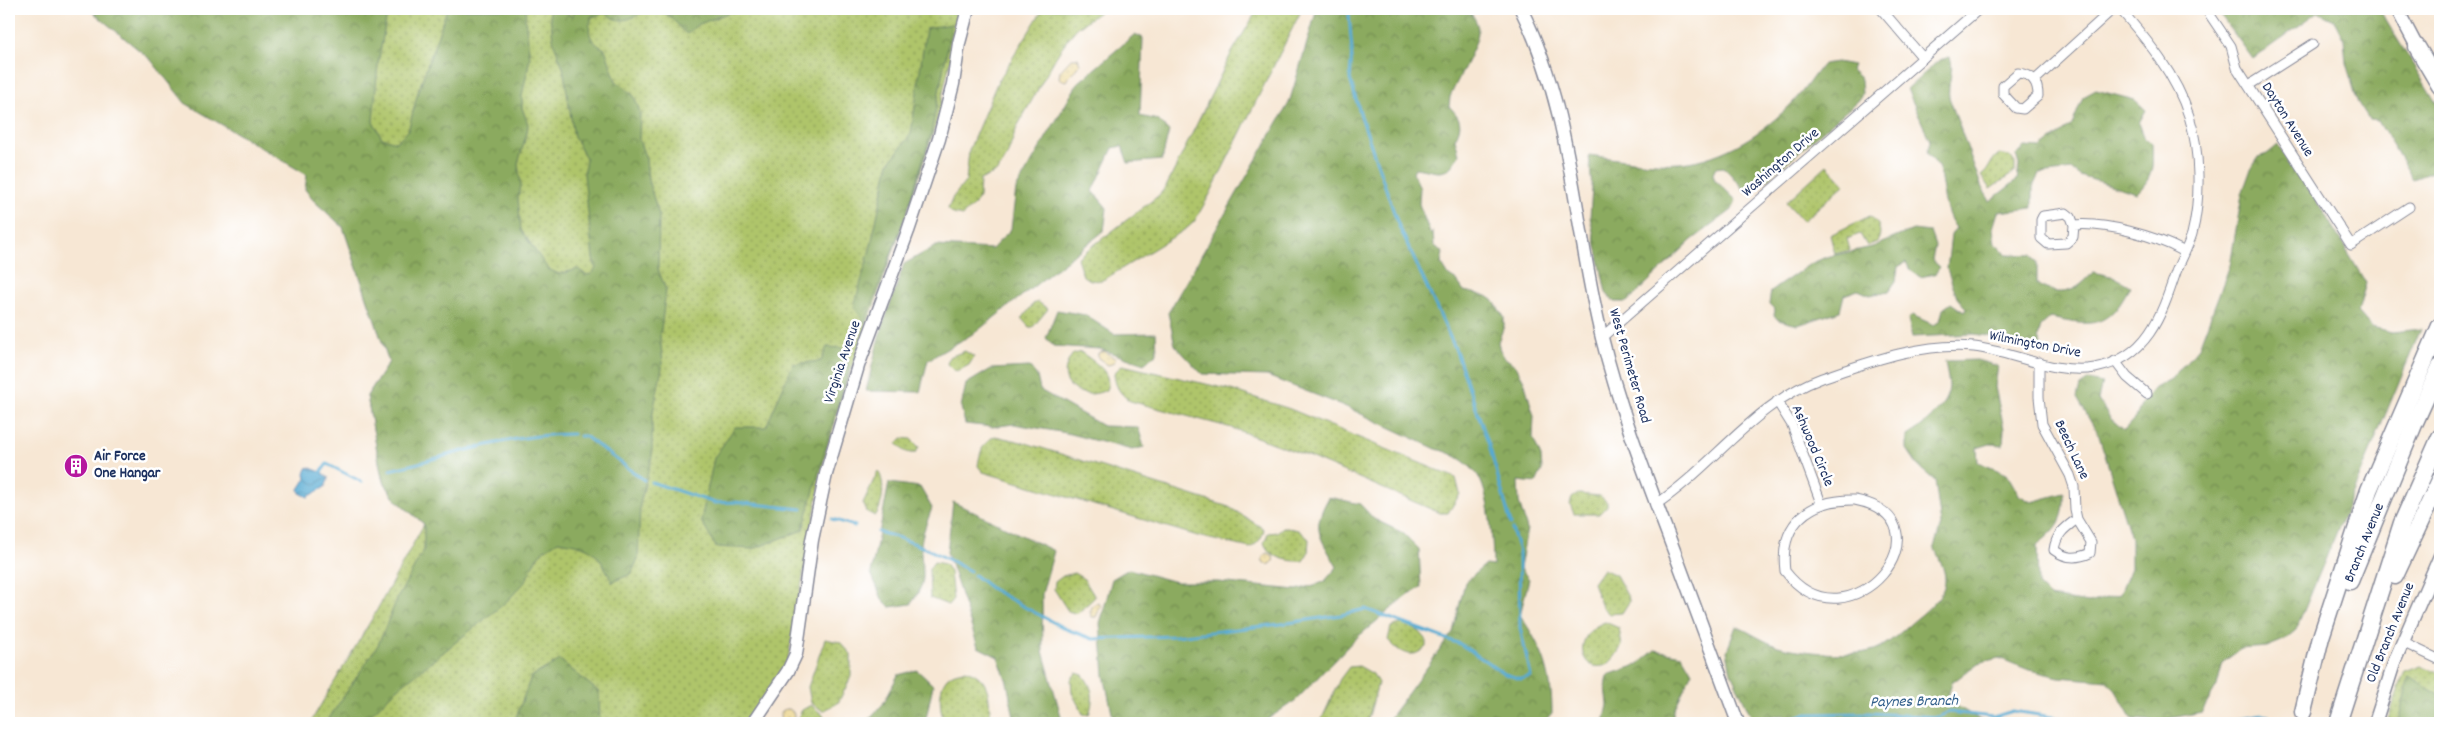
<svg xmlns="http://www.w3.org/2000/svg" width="2449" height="732" font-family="Dekko,sans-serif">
  <defs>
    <pattern id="green-dots" width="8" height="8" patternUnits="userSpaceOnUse" patternTransform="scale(1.25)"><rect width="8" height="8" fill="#afc56a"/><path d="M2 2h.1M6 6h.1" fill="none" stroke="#8ea05a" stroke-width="1.8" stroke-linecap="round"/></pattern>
    <pattern id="forest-crowns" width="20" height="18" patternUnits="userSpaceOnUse" patternTransform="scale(1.25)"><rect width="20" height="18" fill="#8baa5e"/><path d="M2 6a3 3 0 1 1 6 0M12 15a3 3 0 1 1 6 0" fill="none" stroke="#718b51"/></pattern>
    <pattern id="sand-dots" width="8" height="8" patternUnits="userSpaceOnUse" patternTransform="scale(1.25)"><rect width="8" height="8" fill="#eeda9e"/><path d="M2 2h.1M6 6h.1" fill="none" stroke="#ccbb8a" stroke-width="1.8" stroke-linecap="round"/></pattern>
    <pattern id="water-waves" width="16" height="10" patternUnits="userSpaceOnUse" patternTransform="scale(1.25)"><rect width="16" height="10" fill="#56aad2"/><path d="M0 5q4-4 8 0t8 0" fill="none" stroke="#468bae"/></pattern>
  </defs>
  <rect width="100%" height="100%" fill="#fff"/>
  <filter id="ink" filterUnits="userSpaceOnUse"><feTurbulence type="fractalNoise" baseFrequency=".02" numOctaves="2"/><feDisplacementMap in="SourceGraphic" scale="10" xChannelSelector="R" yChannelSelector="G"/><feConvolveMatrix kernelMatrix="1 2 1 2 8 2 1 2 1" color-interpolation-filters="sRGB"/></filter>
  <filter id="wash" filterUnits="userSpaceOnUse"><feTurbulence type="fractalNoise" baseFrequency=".0096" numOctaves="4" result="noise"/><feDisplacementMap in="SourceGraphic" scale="20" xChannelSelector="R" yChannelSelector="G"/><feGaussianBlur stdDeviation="1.12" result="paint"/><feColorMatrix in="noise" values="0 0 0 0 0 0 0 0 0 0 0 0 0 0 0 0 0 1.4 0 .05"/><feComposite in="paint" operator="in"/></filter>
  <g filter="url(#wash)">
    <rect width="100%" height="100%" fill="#f7e7d4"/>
    <!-- green -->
    <g fill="url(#green-dots)" stroke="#657a64">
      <path d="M378,9H962L936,124L910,204L844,390L824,462L788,659L783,671L747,723H310L373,617L424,524L394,498L382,478L367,396L389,362L343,227L313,200L305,189Z"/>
      <path d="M1043,9H1103L1077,28L1067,40L1056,57L1017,127L1007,156L998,171L980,180L979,197L976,203L962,216L953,214L948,209L953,197L966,181L969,150L997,83Z"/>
      <path d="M1258,9H1302L1209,196L1194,222L1186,229L1105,279C1097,282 1090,281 1083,276L1077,258L1158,196L1166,187L1231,54Z"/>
      <path d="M1999,154L2010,156L2015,163V172L1990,189L1981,176C1990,170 1990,160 1999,154Z"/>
      <path d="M1827,165L1845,184L1803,221L1786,202Z"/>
      <path d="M1870,216C1879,222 1883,233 1877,242L1867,246L1860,234L1847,239L1850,250L1835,254L1830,235Z"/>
      <path d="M1038,302L1048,309L1033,327H1029L1022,319L1033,304Z"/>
      <path d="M965,351L974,357L969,365L958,371L953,370L947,364L949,357Z"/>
      <path d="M1081,352C1093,362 1114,371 1106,390C1080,403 1051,382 1073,354Z"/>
      <path d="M1122,365L1228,389L1290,409L1456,478L1460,494L1448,513H1440L1310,457L1232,428L1130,401C1119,393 1115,386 1114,373Z"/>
      <path d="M995,436L1026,443L1229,507L1264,529C1262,539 1258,543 1250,548L1201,537L983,472L978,466C980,452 982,443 995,436Z"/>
      <path d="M902,438L911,439L919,447L916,453C907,454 903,451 897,443Z"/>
      <path d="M878,471C886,482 883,507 875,516L867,512L863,503Z"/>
      <path d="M1578,494L1600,496L1607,502V506L1599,514H1574L1570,504L1572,498Z"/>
      <path d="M1283,527L1298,530L1309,539L1308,553L1303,561C1289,562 1270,558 1264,543L1268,533L1277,532Z"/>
      <path d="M934,562L945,564L950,572L953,599L948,605L930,598L929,569Z"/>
      <path d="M1603,569L1616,575L1629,599V602L1622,613L1609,614L1602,607L1593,583Z"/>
      <path d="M1074,573L1084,579L1095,597L1077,614L1068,611L1054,589L1055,582L1063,576Z"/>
      <path d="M1605,622L1619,628L1622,646C1617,653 1612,664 1603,666C1578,671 1573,633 1605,622Z"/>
      <path d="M1404,623L1420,632L1426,639V647C1411,661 1399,652 1388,640L1391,627Z"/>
      <path d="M825,639L840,642L851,654V677L838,703L823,711L811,703L808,687Z"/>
      <path d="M2421,665L2440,673V723H2394V720L2388,719L2405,671Z"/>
      <path d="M1359,666L1373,674L1378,683L1367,723H1320L1340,679L1349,667Z"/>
      <path d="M966,670C993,679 988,699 991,723H944C940,710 936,684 951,675C955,672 961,672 966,670Z"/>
      <path d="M1076,673L1083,675C1094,689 1094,698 1089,715L1083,714L1072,693L1071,680Z"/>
      <path d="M811,705L823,715L825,723H795L802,710Z"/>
    </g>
    <!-- forest -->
    <g fill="url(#forest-crowns)" stroke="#536c5e">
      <path d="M89,9H388L378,64L373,121L382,138L396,142L408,131L418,92L447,9H526L525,19L530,58L522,96V108L528,124L527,132L518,164L521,186L518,198L521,230L548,269L559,274L578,269L586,275L592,274L596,268L593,259L584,174L586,158L574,137L563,67L554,44L549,9H566L568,14L573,16L574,9H738L697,25L687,34C678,27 672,15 660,11C647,5 635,20 622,20C615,20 610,16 604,13L592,17C586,33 590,42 605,49L616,81L634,96L640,112L639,140L646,159L648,180L659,215L658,269L666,290L660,337L663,363L652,417V456L640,504L638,559L631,574L612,582C597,550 592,546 558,541L544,550L536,559L525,582L506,602L396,690L367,718L360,723H329L330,717L378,645L397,599L424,549V524L394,498L382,478L367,396L389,362L343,227L313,200L305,189L307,175L185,103L151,60Z"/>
      <path d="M1317,9H1467C1473,15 1477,21 1478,29C1480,42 1456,82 1450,97L1449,106C1461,119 1463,123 1455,139L1459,154C1446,180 1438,171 1415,168L1413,172L1420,188L1419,204L1430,233L1433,232L1434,245L1443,253L1441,263L1449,276L1457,281L1464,291L1487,296L1493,300L1504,317V326L1498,342L1500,350L1504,357L1516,366L1524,381L1534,416L1533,438L1541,457L1542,470L1536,483L1518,481L1519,502L1527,529L1520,568L1529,579L1520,615C1543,649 1552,672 1552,713L1543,723H1492L1483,720L1472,723H1386L1453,632L1465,582L1485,565L1493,566C1493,544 1490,490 1476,473C1465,460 1452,453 1436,449L1344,406L1267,376L1202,374L1175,345L1168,313L1289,103Z"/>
      <path d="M2216,9H2379L2440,109V169L2413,179L2378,121L2369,120L2358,103L2346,63L2344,40L2334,20L2318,12L2253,59Z"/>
      <path d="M952,24L931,134L907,212L865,323L854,307L870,249L889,163L911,134L926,28Z"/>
      <path d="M1135,34L1143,38L1140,116L1158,120L1169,131L1162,160L1128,163L1122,146L1113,148L1093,191L1107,208L1104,231L976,332L928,360L920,392L866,391L879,337L904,264L936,246L992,249L1011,229L1016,189L1078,83Z"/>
      <path d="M1950,57C1955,69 1947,84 1949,97L1982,188L1990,201L2017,180L2019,165L2016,155L2025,147L2041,148L2072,125L2083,97L2096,90L2135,100L2146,110L2139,123L2145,139L2152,143C2153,167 2154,176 2137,193L2080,176L2072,170L2039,174L2033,187V208L1998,212L1993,228L1995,244L2007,254L2032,255L2037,263V284C2060,299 2077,292 2093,272L2115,277L2130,286C2108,329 2093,327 2050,318L2041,326L2038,338L2043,349L2006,339L1974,334L1912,337L1908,319L1912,315L1934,325L1940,321L1943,309L1951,303L1964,312L1966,308L1957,298L1947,269L1951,235L1956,228C1943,211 1944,189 1939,169C1937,164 1931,158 1927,153L1930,141L1907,89L1939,60Z"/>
      <path d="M1837,62L1853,65L1851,70L1861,79L1862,94L1859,100L1751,193L1746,192L1724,167L1715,168L1713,174L1715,180L1736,200L1732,210L1692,240L1627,302H1614L1606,293L1590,217L1592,188L1589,155C1617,159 1652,165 1680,163C1724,159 1765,132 1795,100C1805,89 1813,76 1823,64Z"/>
      <path d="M2278,145L2321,208L2366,283L2358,312L2371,327L2393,332L2421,329L2296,630L2284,640L2267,647L2241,649L2223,662L2217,686L2202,712L2156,721L2132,719L2116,691L2107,681L2059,677L2029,670L1999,658L1978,663L1952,683L1947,700L1985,723H1782L1785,715L1752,718L1731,673L1727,651L1736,626C1750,632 1764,642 1778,646C1801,652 1857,659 1879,648C1894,640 1908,625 1921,615C1951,589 1950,580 1934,547L1941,525L1935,481L1919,467L1907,449V436C1923,426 1949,406 1949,385C1948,377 1946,369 1945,361L1977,360L1998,366L1995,387L2004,429L2003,445L1990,444L1977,448L1978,462L2007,474L2019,495L2031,502L2064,493C2065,521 2058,528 2037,545L2038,585L2050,597L2089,603L2120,594L2131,568V538L2099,436L2077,398L2080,386L2089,380L2102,383L2098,400L2110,418L2124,430L2136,417L2143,401L2154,388L2171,379L2199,347L2230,265L2242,194L2252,166L2258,157L2267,154Z"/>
      <path d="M1913,230L1930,232L1935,246L1932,260L1940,267L1935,274L1920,277L1910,270L1906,262L1898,267L1896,281L1889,291L1870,295L1858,290L1844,295L1840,311L1798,325L1778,320L1774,315L1775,310L1769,304L1771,291L1810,264L1826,257L1872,247Z"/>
      <path d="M1057,310L1085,315L1114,334L1156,333L1157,353L1144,364L1100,349L1053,346L1046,338Z"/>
      <path d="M827,347L843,348L850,369L839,400L803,530L753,549L716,547L701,521L714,458L735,427H766L793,364L821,361Z"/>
      <path d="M1030,367L1037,376L1040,390L1103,426L1138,427L1144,447L1132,450L1066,433L1014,424L992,427L965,424L961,407L966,384L991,369Z"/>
      <path d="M889,483L920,487L932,508C928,520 921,535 921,547C921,576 930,576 911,604L890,607L882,599L871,573Z"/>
      <path d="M1329,497L1360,504L1374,519L1403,533L1419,549L1421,588L1409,594L1354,640L1296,700L1262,723H1114L1104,675L1100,623L1112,579L1129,569L1176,582H1218L1297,590L1324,582L1337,567C1320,536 1310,530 1329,497Z"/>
      <path d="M953,502L1054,551L1042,594L1043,651L1063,723H1015L1007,682L998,657L978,647L947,552Z"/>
      <path d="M1655,650L1682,655L1692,672L1673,712L1674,723H1604L1608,705L1606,687L1608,675L1637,665Z"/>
      <path d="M560,660L599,692L600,723H514L531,677Z"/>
      <path d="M917,670L933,685L925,723H865L883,704L898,675Z"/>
      <path d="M2409,677L2440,696V723H2398Z"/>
    </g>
    <!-- sand -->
    <g fill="url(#sand-dots)" stroke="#84847e">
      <path d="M1072,58H1078L1080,64L1066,81L1059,79L1060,71Z"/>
      <path d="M1104,351L1116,359L1112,364L1108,365L1098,358V353Z"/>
      <circle cx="1268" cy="559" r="5.5"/>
      <path d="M1098,602L1101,606L1096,617H1092L1090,612L1093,605Z"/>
      <circle cx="787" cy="716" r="7"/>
    </g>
    <!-- water -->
    <path fill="url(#water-waves)" stroke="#386c98" d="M308,467L321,472L329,478L325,487L308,497L300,493L299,489L306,478L305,473Z"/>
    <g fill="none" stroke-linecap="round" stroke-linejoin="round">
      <!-- stream -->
      <g stroke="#56aad2" stroke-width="3">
        <path d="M1349,14L1352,51L1350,79L1361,116L1398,224L1455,348L1489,445L1511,524"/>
        <path d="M580,436H585L644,480"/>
        <path d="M390,470C451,456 509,434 573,434"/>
        <path d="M321,472L327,464L362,482"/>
        <path d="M651,482L715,503L734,502L802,509"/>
        <path d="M832,519L855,526"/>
        <path d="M878,532C912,540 939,554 970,571"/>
        <path d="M974,575L992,589L1030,610L1066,629L1093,639L1175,636L1281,624L1341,615L1365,609L1460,644L1505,674L1521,679L1531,676L1520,628L1519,551L1512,529"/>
        <path d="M2353,722L2361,723"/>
        <path d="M1765,723L1808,714L1869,713L1938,717L1949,712L1993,717L2013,711L2092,723"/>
        <path d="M2214,723L2262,715L2284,719"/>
      </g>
    </g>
  </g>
  <g filter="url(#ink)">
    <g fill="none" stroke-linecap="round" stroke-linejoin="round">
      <!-- street casing -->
      <g stroke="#898b99" stroke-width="11">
        <g id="street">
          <path d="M1881,9L1923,58"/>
          <path d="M2206,9L2231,46L2237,68L2351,245L2409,207"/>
          <path d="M2018,73C2032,74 2038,82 2038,96L2023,109L2016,108L2003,94V86Z"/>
          <path d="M2035,80L2113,9"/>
          <path d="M2249,85L2313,44"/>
          <path d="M2074,225L2071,217L2066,213L2043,216L2041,220V238L2048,244L2066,243L2073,237L2074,225C2105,222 2156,236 2183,251"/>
          <path d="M1601,338L1979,9"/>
          <path d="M2115,361L2127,377L2147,394"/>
          <path d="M2039,362V397L2042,424L2070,475L2074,487L2075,510L2077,519L2091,542L2090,553C2077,559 2066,559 2054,550C2056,534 2065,528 2077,519"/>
          <path d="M1777,401L1792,425L1821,503"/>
          <path d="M1855,500C1958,520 1849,655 1785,571C1779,523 1810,499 1855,500Z"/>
          <path d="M1655,505C1714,466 1754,403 1822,378C1869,362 1923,342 1974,347C2014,352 2055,375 2095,368C2147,358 2161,317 2176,272C2181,260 2188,247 2192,234C2201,199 2200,150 2189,116C2176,75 2148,41 2120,9"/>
          <path d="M2402,642L2440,660"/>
        </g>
      </g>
      <!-- secondary casing -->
      <g stroke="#898b99" stroke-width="15">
        <g id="secondary">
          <path d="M1521,9C1573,113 1574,227 1602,338C1621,415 1651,489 1679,564C1699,617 1718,670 1738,723"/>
          <path d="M2397,9L2417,47"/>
          <path d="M753,723L788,671L796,654L812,540L826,474L858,366L908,231L939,139L953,84L959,43L968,9"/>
          <path d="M2375,723L2395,660L2440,556"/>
        </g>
      </g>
      <!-- highway casing -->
      <g stroke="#898b99" stroke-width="19">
        <g id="highway">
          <path d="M2417,47L2440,86"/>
          <path d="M2395,576L2440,480"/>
          <path d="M2350,581L2415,422L2440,367"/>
          <path d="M2303,712L2321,637L2369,490L2440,326"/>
          <path d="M2338,723L2402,523L2440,437"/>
        </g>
      </g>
      <!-- street -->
      <use href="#street" stroke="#fff" stroke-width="9"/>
      <!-- secondary -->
      <use href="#secondary" stroke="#fff" stroke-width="12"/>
      <!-- highway -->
      <use href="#highway" stroke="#fff" stroke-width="16"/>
    </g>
  </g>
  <!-- icons -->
  <defs>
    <g id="building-disc" transform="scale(1.25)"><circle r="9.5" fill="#b5179e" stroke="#fff"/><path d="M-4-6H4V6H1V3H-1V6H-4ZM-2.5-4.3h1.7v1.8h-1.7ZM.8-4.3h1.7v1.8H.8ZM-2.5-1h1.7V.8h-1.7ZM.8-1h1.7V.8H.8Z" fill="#fff"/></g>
  </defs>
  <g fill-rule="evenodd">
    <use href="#building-disc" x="76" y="466"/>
  </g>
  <g text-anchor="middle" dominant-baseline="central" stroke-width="5" stroke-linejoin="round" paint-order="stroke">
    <!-- street labels -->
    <g font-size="15" fill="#1b2f5e" stroke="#fff">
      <text transform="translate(2287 120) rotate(58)">Dayton Avenue</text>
      <text transform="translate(1781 163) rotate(-41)">Washington Drive</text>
      <text transform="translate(2035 345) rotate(11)">Wilmington Drive</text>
      <text transform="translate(843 362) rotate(-71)">Virginia Avenue</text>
      <text transform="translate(1629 366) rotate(74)">West Perimeter Road</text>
      <text transform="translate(1812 446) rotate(67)">Ashwood Circle</text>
      <text transform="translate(2071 450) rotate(65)">Beech Lane</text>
      <text transform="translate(2365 543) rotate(-68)">Branch Avenue</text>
      <text transform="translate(2391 633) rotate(-68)">Old Branch Avenue</text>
    </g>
    <!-- poi labels -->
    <g font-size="15" font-weight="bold" fill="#1b2f5e" stroke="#fff" text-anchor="start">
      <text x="94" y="457">Air Force<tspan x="94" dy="17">One Hangar</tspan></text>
    </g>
    <!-- water labels -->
    <g font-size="16" font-style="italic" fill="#33608c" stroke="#fff">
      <text transform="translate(1914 702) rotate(-1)">Paynes Branch</text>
    </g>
  </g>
  <!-- margin -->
  <rect width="2449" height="732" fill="none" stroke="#fff" stroke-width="30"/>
</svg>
